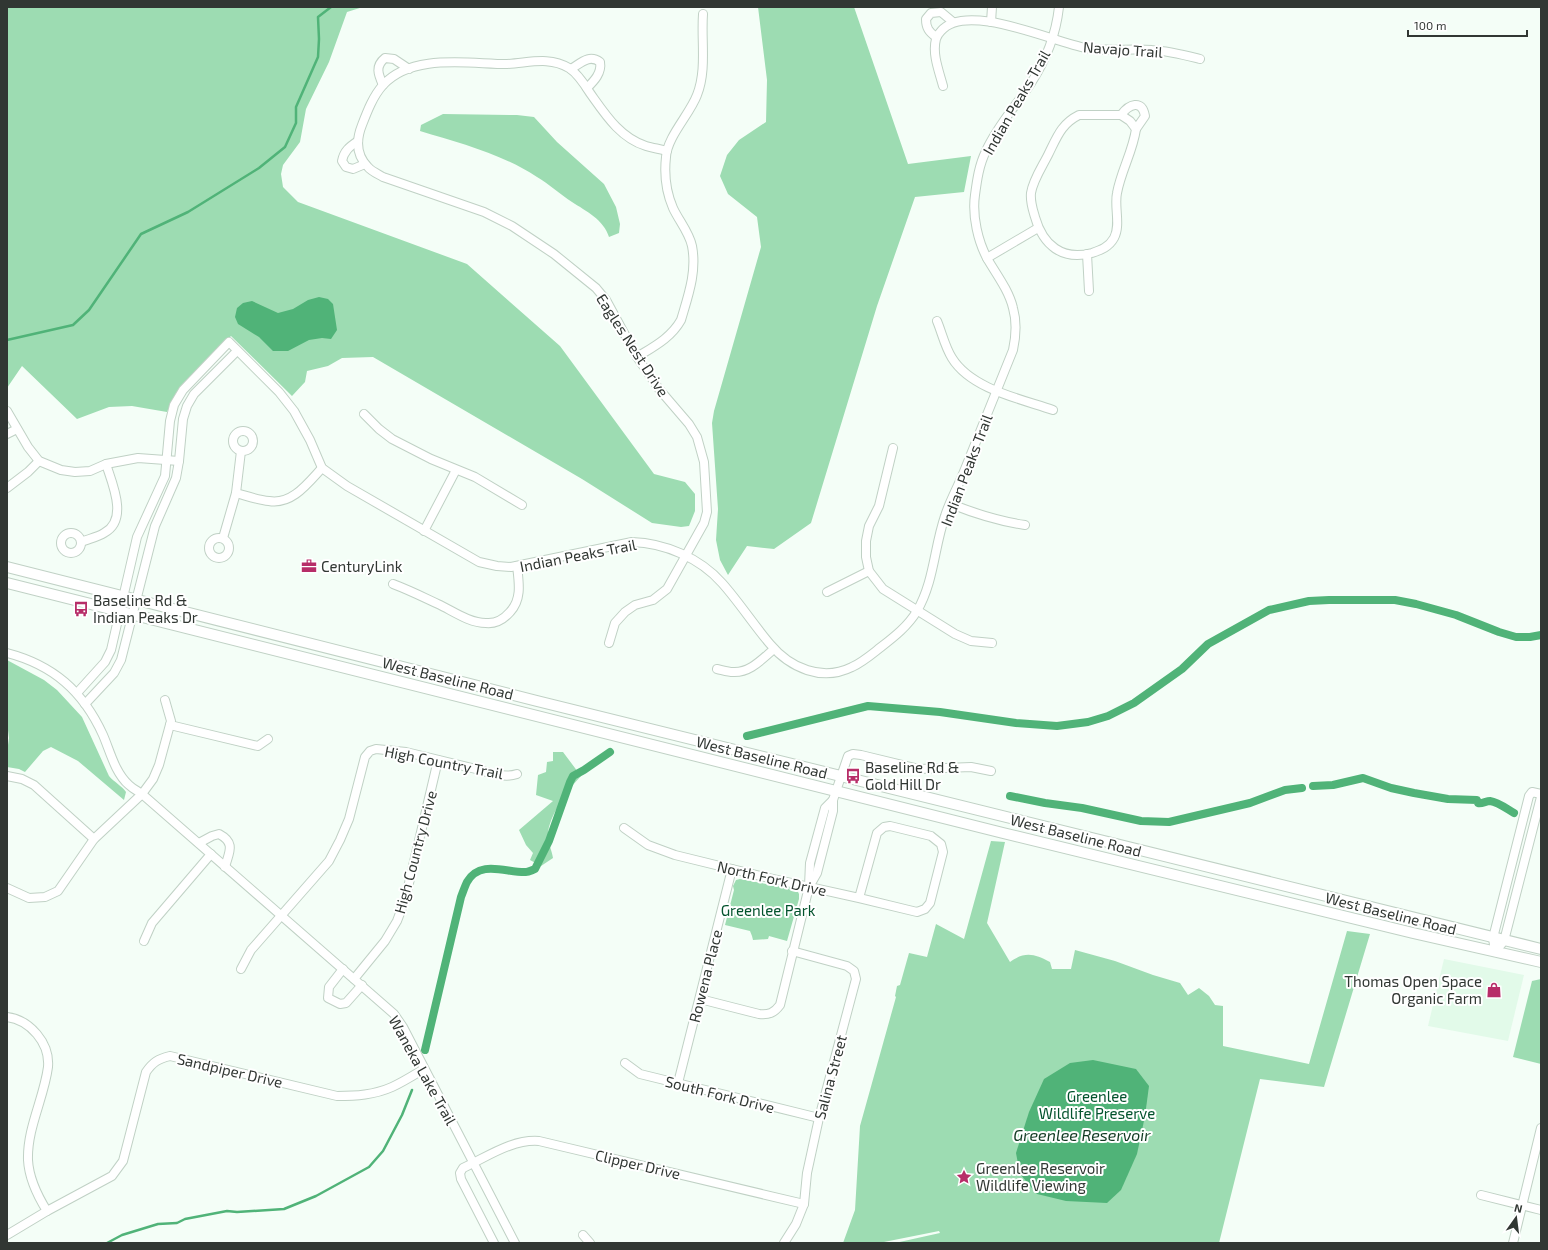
<svg xmlns="http://www.w3.org/2000/svg" width="1548" height="1250" font-family="'Exo 2',sans-serif">
  <rect width="100%" height="100%" fill="#f4fef7"/>
  <!-- built -->
  <path fill="#e2fae9" d="M1444,959L1524,975L1508,1041L1428,1026Z"/>
  <!-- green -->
  <g fill="#9ddcb2">
    <path d="M7,7H363L347,12L329,62L306,109L300,142L283,165L281,174L283,187L298,202L467,264L560,346L654,474L685,482L695,494V511L689,526L681,527L652,523L582,479L373,357L342,358L328,366L307,371L305,382L292,396L231,336L176,393L167,412L132,406L109,407L77,419L22,366L7,388V360L8,355H7Z"/>
    <path d="M758,7H854L908,164L971,156L964,192L915,197L877,306L811,523L774,549L747,546L728,575L720,560L716,540L718,509L712,423L714,411L761,247L757,217L728,194L720,176L727,155L739,140L766,122L767,80Z"/>
    <path d="M443,114L517,115L534,117L557,142L604,184L616,207L620,224L619,233L609,237C604,220 586,211 572,202C560,194 549,184 537,177C502,154 460,143 420,131L421,125Z"/>
    <path d="M7,660L44,680L57,690L82,717L109,776C114,782 122,786 126,792L124,800L78,761L51,747L43,751L25,772L19,769L7,767V752L9,738L7,723Z"/>
    <path d="M553,752H563L581,776C569,788 547,818 548,836C548,843 552,851 553,858L541,866L530,860L533,853L526,845L519,830L553,801L536,795L538,775L546,772L547,762L553,761Z"/>
    <path d="M991,841L1005,842L987,923L1010,962C1025,951 1035,954 1050,962L1052,969H1071L1075,950L1115,961L1153,975L1180,983L1188,995L1199,988L1209,996L1215,1005L1223,1006V1046L1309,1064L1347,931L1370,934L1324,1087L1260,1079L1219,1243H895L940,1233L939,1231L879,1243H843L855,1210L860,1126L896,997L895,996L897,986L900,985L909,953L927,957L936,924L964,939Z"/>
    <path d="M740,879L782,887H790L797,890L799,894V899L787,941L769,936L768,939L753,940L752,936L750,931L725,925L734,890L733,886L736,880Z"/>
    <path d="M1541,979V1064L1513,1057L1532,981Z"/>
  </g>
  <!-- water -->
  <g fill="#50b378">
    <path d="M319,297L328,299L333,304L337,330L331,339L322,338L309,340L288,351H273L259,337L238,324L235,317L237,308L243,303L252,301L278,313L293,309L308,300Z"/>
    <path d="M1093,1060L1136,1069L1149,1086L1145,1116L1137,1154L1121,1190L1107,1203L1066,1201L1037,1194L1020,1174L1016,1153L1029,1112L1044,1079L1070,1063Z"/>
  </g>
  <g fill="none" stroke-linecap="round" stroke-linejoin="round">
    <!-- stream -->
    <g stroke="#50b378" stroke-width="2.5">
      <path d="M7,340L73,325L89,310L141,234L188,212L259,168L285,147L296,123V107L318,57L319,39L318,17L331,7"/>
      <path d="M107,1243L122,1235L158,1224L177,1223L185,1219L227,1211L237,1212L284,1209L316,1196L369,1167L383,1151L402,1115L412,1090"/>
    </g>
    <!-- canal -->
    <g stroke="#50b378" stroke-width="8">
      <path d="M747,736L868,706L940,712L1016,723L1057,726L1088,722L1108,716L1134,703L1182,669L1208,644L1269,610L1309,601L1329,600H1395L1416,604L1456,615L1499,632L1516,637H1530L1541,635"/>
      <path d="M1313,786L1333,785L1363,778L1391,788L1414,793L1448,799L1477,800L1478,803C1482,804 1486,801 1490,801C1498,802 1507,809 1514,813"/>
      <path d="M1010,796L1045,803L1082,808L1141,821L1169,822L1250,803L1285,790L1302,788"/>
      <path d="M425,1050L461,897C463,892 465,886 467,882C480,859 507,873 526,872C529,872 532,870 535,869L549,841L570,782L573,776L584,770L610,752"/>
    </g>
    <!-- minor casing -->
    <g stroke="#c0d1c5" stroke-width="10">
      <g id="minor">
        <path d="M991,22L992,7"/>
        <path d="M936,37C929,32 926,28 926,19L931,13L941,12L953,22"/>
        <path d="M571,69C581,63 589,54 600,62C602,73 594,81 587,88"/>
        <path d="M383,85C378,74 375,66 385,58L394,59L409,69"/>
        <path d="M943,86C939,71 932,54 936,39C937,36 939,33 941,31C966,1 1053,42 1086,48C1108,52 1130,48 1152,50C1169,51 1184,55 1200,59"/>
        <path d="M1079,115H1121L1130,121L1136,129C1133,151 1121,171 1117,193C1114,207 1121,225 1114,238C1109,247 1101,250 1092,253C1062,261 1043,245 1035,217C1033,210 1030,202 1031,193C1033,180 1042,167 1048,155C1057,137 1061,124 1079,115Z"/>
        <path d="M1121,115C1129,104 1142,99 1145,116L1136,129"/>
        <path d="M358,141C349,147 344,151 342,161L346,167L353,169L365,164"/>
        <path d="M1087,254L1089,291"/>
        <path d="M987,258L1038,228"/>
        <path d="M937,321C942,333 945,347 952,358C971,389 1021,399 1053,410"/>
        <path d="M637,357C653,347 671,338 681,320C688,296 697,272 692,246C689,232 679,221 673,208C666,192 664,175 666,157C667,137 690,114 697,95C707,70 701,41 703,14"/>
        <path d="M7,411L28,447L39,461L61,470L75,472L90,471L106,464L138,458L179,461"/>
        <path d="M364,414L379,429L392,439L431,459L475,477L522,505"/>
        <circle cx="243" cy="441" r="10"/>
        <path d="M7,434L17,429"/>
        <path d="M893,448L879,506L869,526L866,541V557L869,571L883,589L955,634L971,641L992,643"/>
        <path d="M7,488L28,472L39,461"/>
        <path d="M236,493C247,496 258,500 269,501C292,505 308,483 322,468"/>
        <path d="M951,504C976,514 998,521 1025,525"/>
        <path d="M424,531L456,470"/>
        <circle cx="71" cy="543" r="10"/>
        <circle cx="219" cy="548" r="10"/>
        <path d="M223,538L236,493L241,451"/>
        <path d="M81,542C88,539 98,537 104,533C129,520 112,483 106,464"/>
        <path d="M393,584C409,590 423,597 438,604C453,611 469,623 486,623C496,624 503,620 510,612C522,599 519,583 517,566"/>
        <path d="M827,592L869,571"/>
        <path d="M609,643L615,623L625,612L635,605L653,600L667,589L704,523L707,512L704,462L697,437L689,424L659,389L637,357L606,300L596,288L554,254L512,226L484,212L383,177C378,174 371,171 368,167C356,155 356,140 362,125C367,112 373,96 383,85C412,53 469,64 507,64C529,63 549,56 569,68C577,73 585,85 590,93C605,114 620,138 646,146C653,148 660,149 667,151"/>
        <path d="M7,653C53,665 83,691 103,735C110,751 115,773 129,785C133,789 138,791 142,794L394,1014L403,1027L515,1243"/>
        <path d="M717,669C722,670 728,672 733,672C750,673 762,659 774,649"/>
        <path d="M77,693L105,662L111,650L137,537L165,476L170,421L174,405L183,390L229,342L279,392L294,411L310,440L322,468L347,486L479,562L497,566L511,567L632,542C665,543 700,558 722,583C739,602 753,624 770,644C790,668 822,682 852,667C863,662 872,654 881,647C894,637 908,626 917,611C934,582 934,548 945,516C950,500 959,485 965,469C981,429 997,390 1013,350C1016,336 1017,322 1013,308C1009,291 997,275 988,260C978,242 972,216 975,195C977,180 979,165 986,151C997,126 1016,106 1031,83C1046,60 1056,34 1059,7"/>
        <path d="M85,704L114,673L121,660L155,526L176,478L179,461L183,419L187,406L194,394L237,351"/>
        <path d="M170,725L258,746L268,739"/>
        <path d="M7,776L22,779L34,785L94,839"/>
        <path d="M624,828L648,845L675,855L769,878L859,898L917,912L925,909L930,903L943,852L941,844L931,836L890,826L884,827L877,833L859,898"/>
        <path d="M199,843L212,836L219,834C236,843 229,852 225,867"/>
        <path d="M809,886L810,863L825,808L833,800"/>
        <path d="M7,888L29,898L45,897L58,891L94,839L142,794L153,779L159,765L171,721L165,700"/>
        <path d="M144,941L152,923L211,854"/>
        <path d="M1495,952L1493,938L1529,796L1532,792L1541,794"/>
        <path d="M1495,952L1504,941L1541,797"/>
        <path d="M241,969L251,950L329,861L340,840L349,819L365,757L370,751L376,749L406,752L480,770C492,774 506,778 517,774"/>
        <path d="M343,969L329,987L328,998L340,1004L346,1003L362,985"/>
        <path d="M354,979L385,941L397,921L405,900L438,760"/>
        <path d="M700,999L759,1014C769,1015 774,1013 780,1005L807,895L809,887L817,873L833,811V800L848,756L853,754L861,755L919,769L971,767L991,771"/>
        <path d="M7,1017C30,1020 50,1043 48,1067C44,1098 27,1128 28,1160C29,1179 37,1195 47,1211"/>
        <path d="M625,1063L640,1074L819,1118"/>
        <path d="M678,1083L732,869"/>
        <path d="M1481,1195L1541,1210"/>
        <path d="M7,1235L47,1211L112,1176L123,1161L146,1072C153,1062 158,1059 170,1056L337,1096C356,1096 374,1095 392,1087C403,1082 414,1075 424,1069"/>
        <path d="M583,1235L590,1243"/>
        <path d="M494,1243L461,1179L460,1173L463,1168C487,1157 512,1139 539,1141L804,1204"/>
        <path d="M784,1243L796,1224L804,1204L807,1173L819,1118L856,979L854,971L847,966L792,951"/>
        <path d="M1513,1243L1541,1128"/>
      </g>
    </g>
    <!-- major casing -->
    <g stroke="#c0d1c5" stroke-width="12">
      <g id="major">
        <path d="M7,567L537,701L1541,949"/>
        <path d="M7,583L1003,833L1413,933L1541,962"/>
      </g>
    </g>
    <!-- minor -->
    <use href="#minor" stroke="#fff" stroke-width="8"/>
    <!-- major -->
    <use href="#major" stroke="#fff" stroke-width="10"/>
  </g>
  <!-- icons -->
  <defs>
    <g id="office-bare" transform="scale(1.2)"><path d="M-6-3h4V-5.5h4V-3h4V5H-6ZM-1-4.5V-3h2v-1.5ZM-6 0V1H6V0Z" fill="#b72d68" stroke="#fff" stroke-width="2.5" paint-order="stroke"/></g>
    <g id="bus-bare" transform="scale(1.2)"><path d="M-5-6H5V4H4V6H2V4H-2V6H-4V4H-5ZM-3.5-4V0h7V-4ZM-3.5 1.2v1.5H-2V1.2ZM2 1.2v1.5H3.5V1.2Z" fill="#b72d68" stroke="#fff" stroke-width="2.5" paint-order="stroke"/></g>
    <g id="shop-bare" transform="scale(1.2)"><path d="M-5-2.5h2.3a2.7 3.5 0 0 1 5.4 0H5L5.5 6h-11ZM-1.5-2.5h3a1.5 2.3 0 0 0-3 0Z" fill="#b72d68" stroke="#fff" stroke-width="2.5" paint-order="stroke"/></g>
    <g id="sight-bare" transform="scale(1.2)"><path d="M0-6L1.8-2.2L6-1.7L2.9 1.2L3.7 5.4L0 3.3L-3.7 5.4L-2.9 1.2L-6-1.7L-1.8-2.2Z" fill="#b72d68" stroke="#fff" stroke-width="2.5" paint-order="stroke"/></g>
  </defs>
  <g fill-rule="evenodd">
    <use href="#office-bare" x="309" y="566"/>
    <use href="#bus-bare" x="81" y="609"/>
    <use href="#bus-bare" x="853" y="776"/>
    <use href="#shop-bare" x="1494" y="990"/>
    <use href="#sight-bare" x="964" y="1177"/>
  </g>
  <g text-anchor="middle" dominant-baseline="central" stroke-width="4" stroke-linejoin="round" paint-order="stroke">
    <!-- street labels -->
    <g font-size="15" fill="#313733" stroke="#fff">
      <text transform="translate(1123 49) rotate(4)">Navajo Trail</text>
      <text transform="translate(1016 102) rotate(-60)">Indian Peaks Trail</text>
      <text transform="translate(633 345) rotate(57)">Eagles Nest Drive</text>
      <text transform="translate(966 470) rotate(-69)">Indian Peaks Trail</text>
      <text transform="translate(578 555) rotate(-11)">Indian Peaks Trail</text>
      <text transform="translate(448 678) rotate(14)">West Baseline Road</text>
      <text transform="translate(762 757) rotate(14)">West Baseline Road</text>
      <text transform="translate(444 762) rotate(11)">High Country Trail</text>
      <text transform="translate(1076 835) rotate(14)">West Baseline Road</text>
      <text transform="translate(415 852) rotate(-75)">High Country Drive</text>
      <text transform="translate(772 878) rotate(13)">North Fork Drive</text>
      <text transform="translate(1391 913) rotate(14)">West Baseline Road</text>
      <text transform="translate(705 976) rotate(-76)">Rowena Place</text>
      <text transform="translate(230 1070) rotate(13)">Sandpiper Drive</text>
      <text transform="translate(423 1070) rotate(61)">Waneka Lake Trail</text>
      <text transform="translate(830 1077) rotate(-75)">Salina Street</text>
      <text transform="translate(720 1094) rotate(14)">South Fork Drive</text>
      <text transform="translate(638 1164) rotate(13)">Clipper Drive</text>
    </g>
    <!-- poi labels -->
    <g font-size="15" fill="#313733" stroke="#fff" text-anchor="start">
      <text x="321" y="566">CenturyLink</text>
      <text x="93" y="600">Baseline Rd &amp;<tspan x="93" dy="17">Indian Peaks Dr</tspan></text>
      <text x="865" y="767">Baseline Rd &amp;<tspan x="865" dy="17">Gold Hill Dr</tspan></text>
      <text x="1482" y="981" text-anchor="end">Thomas Open Space<tspan x="1482" dy="17">Organic Farm</tspan></text>
      <text x="976" y="1168">Greenlee Reservoir<tspan x="976" dy="17">Wildlife Viewing</tspan></text>
    </g>
    <!-- park labels -->
    <g font-size="15" fill="#03532d" stroke="#fff">
      <text x="768" y="910">Greenlee Park</text>
      <text x="1097" y="1096">Greenlee<tspan x="1097" dy="17">Wildlife Preserve</tspan></text>
    </g>
    <!-- water labels -->
    <g font-size="16" font-style="italic" fill="#123b23" stroke="#fff">
      <text x="1082" y="1134">Greenlee Reservoir</text>
    </g>
  </g>
  <!-- border -->
  <rect width="1548" height="1250" fill="none" stroke="#313733" stroke-width="16"/>
  <!-- north arrow -->
  <g transform="translate(1516 1218) rotate(14)" stroke="#ffffff" stroke-width="3" paint-order="stroke">
  <path d="M0-3L7 15L0 10L-7 15Z" fill="#313733"/>
  <text y="-6" font-size="11" font-weight="bold" text-anchor="middle" fill="#313733">N</text>
  </g>
  <!-- scale -->
  <path d="M1408 30v6h119v-6" fill="none" stroke="#313733" stroke-width="2"/>
  <text x="1414" y="30" font-size="12" fill="#313733" stroke="#ffffff" stroke-width="3" paint-order="stroke">100 m</text>
</svg>
